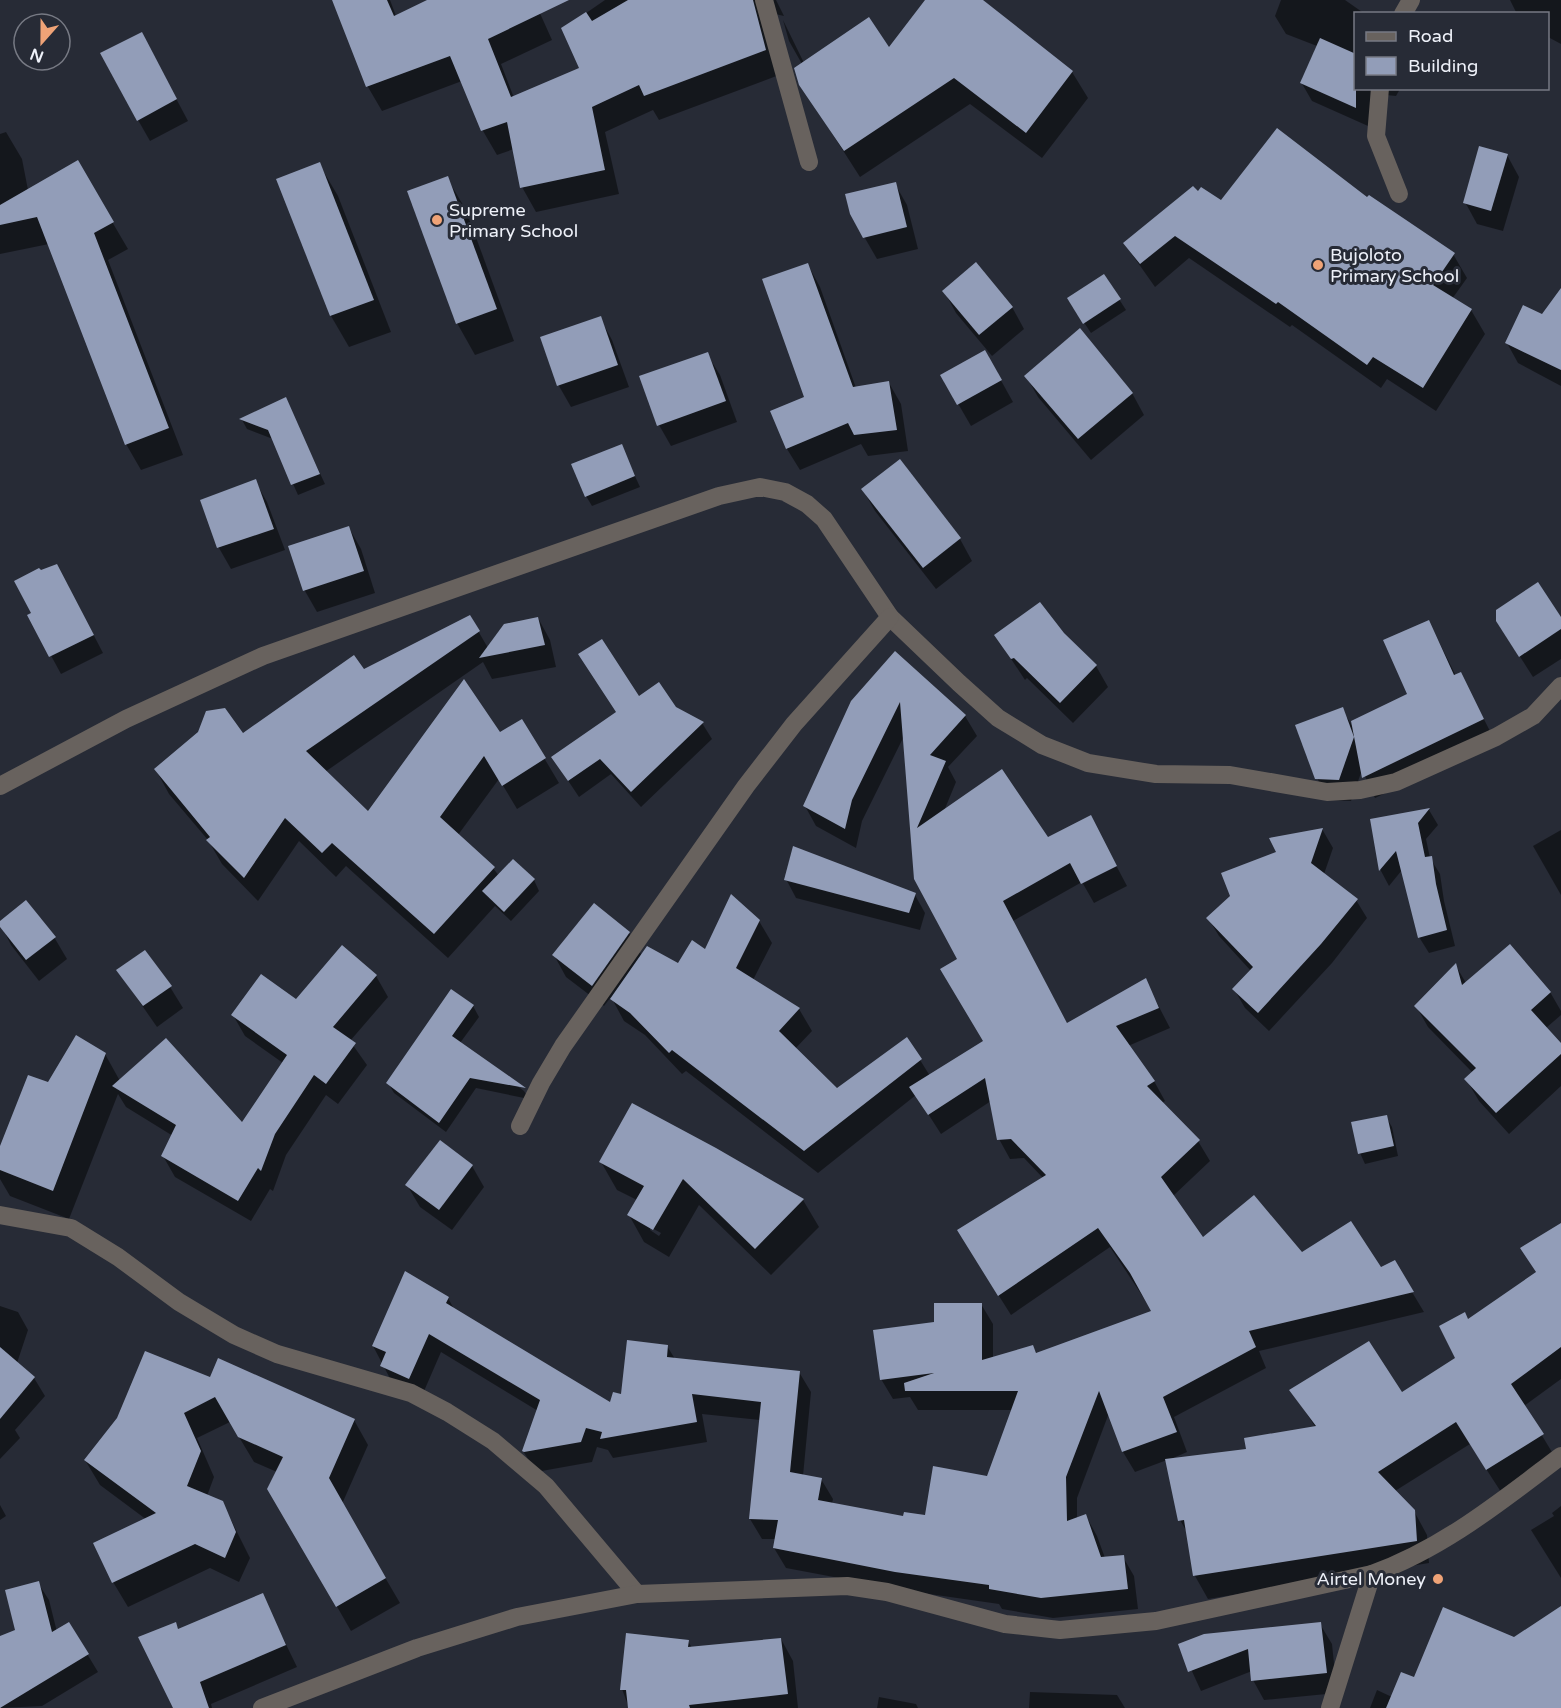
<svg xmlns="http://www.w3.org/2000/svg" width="1561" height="1708" font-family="'Varela Round',sans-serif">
  <rect width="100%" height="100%" fill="#272b36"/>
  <!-- shadow -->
  <g fill="#0007" fill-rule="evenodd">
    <path d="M332,0H390L396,16L430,0H534L552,40L501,64L514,98L581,68L563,29L605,0H776L784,16L775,14L779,75L659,120L653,110L605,132L619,194L536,212L522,187L514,149L497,155L483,131L462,81L382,111L368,87Z"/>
    <path d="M927,0H980L1072,72L1088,98L1042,158L970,104L860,177L801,85L802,64L789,41L783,20L804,63L889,49Z"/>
    <path d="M1281,0H1345L1365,14H1356V88L1400,89L1396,96L1386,95L1377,130L1312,101L1301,82L1317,46L1286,34L1275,16Z"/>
    <path d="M1510,0H1561V44L1548,37V14H1517Z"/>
    <path d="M153,55L188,121L150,141L138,120Z"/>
    <path d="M6,132L22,159L28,190L77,162L128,249L108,260L183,455L141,470L126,444L49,244L0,254V134Z"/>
    <path d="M1507,155L1519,177L1503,231L1477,224L1465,202Z"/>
    <path d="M319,164L338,196L391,332L349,347L331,316Z"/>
    <path d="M447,178L466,210L514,341L475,355L457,323Z"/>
    <path d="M895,184L907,205L918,249L877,259L851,214Z"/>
    <path d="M1198,194L1221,202L1368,199L1453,254L1467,278L1452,299L1471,310L1485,334L1436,411L1387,379L1381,388L1292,325L1290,327L1189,258L1155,287L1124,243Z"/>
    <path d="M808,265L820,287L856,388L889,383L901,404L908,451L868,456L861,444L800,470L787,449L771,412L806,398Z"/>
    <path d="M1104,276L1126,310L1091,333L1075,309Z"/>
    <path d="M1561,290V386L1518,363L1507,343L1543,316Z"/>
    <path d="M944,291L1012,307L1024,329L992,356L956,313Z"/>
    <path d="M600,318L612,340L629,387L571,407L559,386L542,338Z"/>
    <path d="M985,352L1013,402L971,426L942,376Z"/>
    <path d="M707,354L720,375L737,422L671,446L659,425Z"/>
    <path d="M1026,376L1132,393L1144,415L1091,460L1038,397Z"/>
    <path d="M285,399L325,484L298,495L273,439L247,429L242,420Z"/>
    <path d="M621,446L640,487L592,506L586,496Z"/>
    <path d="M900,461L960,539L972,561L936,589L875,511L863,490Z"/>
    <path d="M255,481L267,502L285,550L231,569L219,548L201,501Z"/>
    <path d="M349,528L361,549L375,593L317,612L305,591L290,547Z"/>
    <path d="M40,572L67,584L103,653L61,674L29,615L33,613Z"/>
    <path d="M470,617L488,648L538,618L550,640L556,667L492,679L483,662L325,772L368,813L522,721L559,783L517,809L499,779L458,835L493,868L499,876L534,880L539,891L511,921L495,906L448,958L346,866L336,877L299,841L258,901L222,864L208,840L169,794L156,770L243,735Z"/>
    <path d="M1561,619V659L1533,677L1497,621Z"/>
    <path d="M1429,622L1456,676L1461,674L1495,741L1375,798L1362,770L1351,801L1329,800L1317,778L1342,709L1354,729L1409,695Z"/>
    <path d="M1063,634L1096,666L1108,687L1073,723L1027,678L1025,680L996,636Z"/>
    <path d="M896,654L965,716L977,736L948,767L956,782L944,811L1048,839L1101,837L1127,886L1094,903L1082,882L1013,921L1068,1025L1145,980L1170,1028L1128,1046L1154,1081L1165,1101L1162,1103L1198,1141L1210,1161L1173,1196L1203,1240L1381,1269L1394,1262L1424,1312L1259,1351L1266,1368L1174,1417L1187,1452L1171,1459L1248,1450L1316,1428L1291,1390L1402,1394L1457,1358L1468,1321L1537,1274L1522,1249L1561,1224V1379L1524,1406L1555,1457L1501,1492L1470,1444L1395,1491L1414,1511L1427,1535L1429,1563L1208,1599L1195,1576L1188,1534L1180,1520L1167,1460L1135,1472L1123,1452L1109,1413L1077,1498V1519L1086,1516L1097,1536L1105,1558L1123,1557L1134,1576L1138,1609L1053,1618L1002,1609L999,1604L908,1591L786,1568L774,1548L776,1539H762L750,1519L760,1420L702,1414L707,1442L613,1458L608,1450L597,1447L592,1462L536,1472L523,1451L538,1411L441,1352L421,1398L394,1386L373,1346L448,1298L454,1309L611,1404L622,1396L667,1346L675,1359L799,1372L811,1392L803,1476L821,1479L833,1499L832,1504L904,1518L926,1517L988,1477L1012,1410H918L910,1397L893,1399L881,1379L935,1323L981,1304L993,1324V1358L1033,1347L1037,1354L1153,1312L1110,1247L1011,1315L970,1250L1043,1178L1024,1158L1010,1159L999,1139L991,1101L941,1134L916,1095L818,1173L686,1071L682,1074L645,1035L624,1021L611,997L604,1006L566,977L554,955L629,933L642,956L679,965L759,921L772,943L753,980L799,1009L812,1031L794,1050L837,1090L907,1039L930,1076L985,1042L959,960L916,878L904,736L862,821L856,848L816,826L805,806Z"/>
    <path d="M638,698L675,708L702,723L712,739L641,807L611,774L579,797L553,758Z"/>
    <path d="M1429,810L1438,825L1426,839L1430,858L1440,874L1444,901L1455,946L1429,953L1419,937L1402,870L1389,886L1381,871L1371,820Z"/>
    <path d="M1322,829L1333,848L1324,874L1356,900L1367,918L1332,963L1269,1031L1245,1008L1234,989L1251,971L1219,936L1208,918L1278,852Z"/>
    <path d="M1561,830V895L1533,846Z"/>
    <path d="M786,879L915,895L925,913L920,930L796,898Z"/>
    <path d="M0,923L54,937L67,959L39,981L11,945Z"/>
    <path d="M1456,966L1466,983L1550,992L1561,1011V1015L1546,1028L1561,1045V1086L1509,1134L1479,1101L1466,1079L1473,1073L1428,1027L1416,1006Z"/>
    <path d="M118,971L170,987L183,1008L157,1027Z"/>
    <path d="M376,976L388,997L350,1041L367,1065L338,1104L326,1095L286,1155L273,1191L270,1189L251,1221L175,1177L163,1156L173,1136L126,1107L118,1094L69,1219L10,1196L0,1179V1150L49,1084L105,1054L120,1081L242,1124L283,1063L245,1036L233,1015L296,1001Z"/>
    <path d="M473,1006L479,1017L460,1043L524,1091L529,1099L476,1088L446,1132L394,1093L388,1083Z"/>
    <path d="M1386,1117L1392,1127L1398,1156L1365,1164L1360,1153Z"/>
    <path d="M601,1162L803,1200L819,1227L771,1275L699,1205L669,1257L644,1242L629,1215L637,1200L617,1190ZM650,1227L661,1233L659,1236L650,1230Z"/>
    <path d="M472,1166L484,1187L452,1230L420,1207L407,1185Z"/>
    <path d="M0,1306L18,1312L28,1330L17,1363L34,1378L45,1396L15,1430L20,1438L0,1459Z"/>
    <path d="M210,1379L354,1420L368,1445L342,1504L400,1603L351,1631L269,1488L277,1472L254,1462L230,1422L197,1438L214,1477L207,1496L222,1502L250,1558L239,1582L210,1568L128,1607L113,1582L147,1520L100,1485L85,1460Z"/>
    <path d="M0,1505L6,1516L0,1520Z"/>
    <path d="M1561,1506V1578L1531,1530L1554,1516L1552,1513Z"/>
    <path d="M38,1583L49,1600L57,1632L69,1624L98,1672L42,1706L1,1708L0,1637L16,1631Z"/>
    <path d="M262,1595L297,1667L211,1704L212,1708H174L176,1624L179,1631Z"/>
    <path d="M1561,1608V1708H1370L1377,1690L1392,1697L1415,1679L1514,1639Z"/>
    <path d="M1320,1624L1332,1644L1337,1693L1264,1700L1253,1680L1252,1671L1201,1691L1180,1645Z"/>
    <path d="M781,1639L793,1661L798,1708H629L622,1689L688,1641L692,1648Z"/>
    <path d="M1030,1692L1117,1695L1125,1708H1029Z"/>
    <path d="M879,1697L916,1704L918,1708H877Z"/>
  </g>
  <!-- building -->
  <g fill="#929db8">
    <path d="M332,0H387L394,16L427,0H569L488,39L511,97L579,68L561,28L586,12L592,21L628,0H753L766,50L644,96L639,85L592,107L605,170L520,188L507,122L481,131L450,56L366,87Z"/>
    <path d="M925,0H983L1073,71L1026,133L954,78L844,151L799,85L794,68L869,17L889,47Z"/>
    <path d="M142,32L177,99L137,121L100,53Z"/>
    <path d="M1320,38L1356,54V108L1300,83Z"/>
    <path d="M1277,128L1367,197L1369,195L1455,253L1433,285L1472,309L1423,388L1373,357L1367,365L1278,302L1276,304L1175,236L1140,264L1123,243L1193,186L1198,191L1201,187L1221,200Z"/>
    <path d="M1479,146L1508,154L1491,211L1463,203Z"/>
    <path d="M78,160L114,222L94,233L169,428L125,445L37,217L0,225V205Z"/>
    <path d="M320,162L374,300L330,316L276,179Z"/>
    <path d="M448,176L497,309L456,324L407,191Z"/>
    <path d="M896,182L907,227L863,238L850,214L845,194Z"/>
    <path d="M976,262L1013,307L979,335L942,291Z"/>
    <path d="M808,263L853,387L889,381L897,430L854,435L848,423L786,449L770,411L804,397L762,279Z"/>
    <path d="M1104,274L1121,299L1083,324L1067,298Z"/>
    <path d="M1561,288V370L1505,343L1523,305L1542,314Z"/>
    <path d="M601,316L618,365L557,386L540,337Z"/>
    <path d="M1080,328L1133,393L1078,439L1024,376Z"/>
    <path d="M985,350L1002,380L957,405L940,375Z"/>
    <path d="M708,352L726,401L657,426L639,376Z"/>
    <path d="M286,397L320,474L291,485L268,430L239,419Z"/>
    <path d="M622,444L635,476L585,497L571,464Z"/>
    <path d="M900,459L961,538L923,568L861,489Z"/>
    <path d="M256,479L274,529L217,548L200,500Z"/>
    <path d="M349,526L364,571L303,591L288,546Z"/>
    <path d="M57,564L94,635L49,657L27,615L31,613L14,581L39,568L41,570Z"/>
    <path d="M1538,582L1561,617V629L1519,657L1496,621V610Z"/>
    <path d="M1040,602L1064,633L1097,665L1060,703L1014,658L1011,659L994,635Z"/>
    <path d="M470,615L480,631L306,751L368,811L464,679L500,732L522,719L546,758L502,786L484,756L440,817L495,867L434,934L332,843L322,853L285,818L244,878L206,840L210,837L154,769L198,732L206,711L225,708L243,733L354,655L364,669Z"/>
    <path d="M538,617L545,645L479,658L504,624Z"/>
    <path d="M1429,620L1454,675L1461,672L1484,719L1362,778L1351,721L1407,694L1383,640Z"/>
    <path d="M602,639L639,696L659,682L676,707L704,722L631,792L600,759L568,781L551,757L616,712L578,654Z"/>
    <path d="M895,651L966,715L930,755L946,761L917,828L1002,769L1048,837L1091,815L1117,866L1081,884L1070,863L1003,901L1067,1023L1146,978L1159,1008L1116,1026L1155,1081L1147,1086L1200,1140L1161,1177L1203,1237L1254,1195L1302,1252L1351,1221L1381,1267L1395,1260L1414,1292L1249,1331L1256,1347L1163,1397L1177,1432L1122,1452L1099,1391L1066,1477L1067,1521L1086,1514L1101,1557L1124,1555L1128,1589L1041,1598L989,1589V1585L895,1572L773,1548L778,1520L749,1519L761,1402L692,1394L697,1422L600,1439L602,1432L586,1428L581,1442L524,1452L522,1451L540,1400L429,1334L409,1379L380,1366L386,1352L372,1346L405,1271L449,1297L446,1303L610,1402L613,1392L621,1394L627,1340L668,1345L667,1357L800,1371L790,1472L822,1478L818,1500L903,1516L904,1512L925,1515L933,1466L987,1476L1018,1391H905L904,1383L934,1373L880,1380L873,1330L934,1322V1303H982V1360L1033,1345L1036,1353L1151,1311L1130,1273L1098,1228L998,1296L957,1230L1046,1175L1011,1139L997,1140L985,1078L928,1115L909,1087L983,1041L940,969L957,959L914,879L900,702L852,800L845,829L803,806L851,701Z"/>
    <path d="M1343,707L1354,737L1339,780L1315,779L1295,725Z"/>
    <path d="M1430,808L1418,823L1425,857L1432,856L1436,884L1447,930L1418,938L1396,851L1379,871L1370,819Z"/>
    <path d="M1323,828L1311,863L1358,899L1321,944L1258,1013L1232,989L1253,967L1206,918L1230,896L1221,873L1276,852L1269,838Z"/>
    <path d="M793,846L916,893L909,913L784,880Z"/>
    <path d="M513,859L535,879L504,912L482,891Z"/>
    <path d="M731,894L760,920L736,968L800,1008L779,1031L837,1088L907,1037L922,1059L804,1151L672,1050L669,1053L630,1013L610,999L647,946L678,963L692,940L705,949Z"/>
    <path d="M26,900L56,937L26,960L0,927V921Z"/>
    <path d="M594,903L630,932L592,986L552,955Z"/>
    <path d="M1510,944L1551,992L1531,1010L1561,1043V1054L1496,1113L1464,1079L1476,1068L1414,1006L1456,963L1462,985Z"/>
    <path d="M342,945L377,975L333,1027L356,1043L326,1084L314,1075L275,1134L261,1171L258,1168L238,1201L161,1156L176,1125L112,1086L166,1038L242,1122L287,1055L231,1015L261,974L296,999Z"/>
    <path d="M145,950L172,986L143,1006L116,970Z"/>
    <path d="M451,989L474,1005L452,1036L526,1088L470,1078L439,1123L386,1083Z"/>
    <path d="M76,1035L106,1053L53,1191L0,1170V1146L28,1075L48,1082Z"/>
    <path d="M632,1103L716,1148L804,1199L755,1249L683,1179L653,1230L627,1215L644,1186L599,1162Z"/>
    <path d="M1387,1115L1394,1146L1358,1154L1351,1122Z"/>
    <path d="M440,1140L473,1165L439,1210L405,1185Z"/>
    <path d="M1561,1223V1347L1511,1384L1544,1434L1486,1470L1456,1422L1378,1472L1415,1510L1417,1541L1193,1576L1184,1520L1178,1521L1165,1459L1246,1449L1244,1438L1316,1426L1289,1390L1369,1341L1402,1392L1455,1358L1439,1326L1465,1312L1468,1319L1536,1272L1520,1248Z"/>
    <path d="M0,1347L35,1377L0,1419Z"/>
    <path d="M145,1351L210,1377L218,1358L355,1419L329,1478L386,1578L336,1607L267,1489L283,1457L238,1437L215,1397L184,1413L201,1451L187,1486L223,1501L236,1532L225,1558L195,1544L112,1583L93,1543L156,1513L84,1460L117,1418Z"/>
    <path d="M39,1581L52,1632L69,1622L89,1654L0,1708V1636L15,1630L5,1590Z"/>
    <path d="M263,1593L286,1645L200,1682L209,1708H173L138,1637L176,1622L178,1629Z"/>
    <path d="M1561,1606V1708H1386L1401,1672L1414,1677L1443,1607L1514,1637Z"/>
    <path d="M1321,1622L1327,1673L1251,1681L1248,1649L1188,1672L1178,1644L1204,1634Z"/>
    <path d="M626,1633L689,1640L688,1647L781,1638L788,1694L689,1705L690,1708H628L626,1690H620Z"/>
  </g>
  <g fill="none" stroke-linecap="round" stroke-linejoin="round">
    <!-- street -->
    <g stroke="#68625e" stroke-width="18">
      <path d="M764,0L809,162"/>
      <path d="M1403,14L1411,0"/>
      <path d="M1380,88L1376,136L1399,194"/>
      <path d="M0,786L126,719L263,656L719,496L760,487L785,492L807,504L824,519L890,617L959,683L998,718L1042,745L1088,763L1156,774L1230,775L1327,792L1360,790L1396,782L1496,737L1533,716L1561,686"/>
      <path d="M520,1126L541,1083L563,1046L746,786L794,724L890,617"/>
      <path d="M0,1215L71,1228L118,1257L179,1302L234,1335L277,1354L411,1393L447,1412L493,1441L546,1486L637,1594"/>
      <path d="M262,1708L417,1648L517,1617L637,1594L847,1586L887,1592L1005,1624L1060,1630L1156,1621L1372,1574C1444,1548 1501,1501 1561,1456"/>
      <path d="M1330,1708L1372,1574"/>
    </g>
  </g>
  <!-- markers -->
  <g fill="#efa377" stroke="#272b36" stroke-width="2">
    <circle cx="437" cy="220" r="6"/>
    <circle cx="1318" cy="265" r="6"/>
    <circle cx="1438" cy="1579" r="6"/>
  </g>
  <g text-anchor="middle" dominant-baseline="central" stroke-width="6" stroke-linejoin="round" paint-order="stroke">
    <!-- poi labels -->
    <g font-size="18" fill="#eef1f9" stroke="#272b36" text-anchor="start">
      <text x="449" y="210">Supreme<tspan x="449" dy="21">Primary School</tspan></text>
      <text x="1330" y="255">Bujoloto<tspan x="1330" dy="21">Primary School</tspan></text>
      <text x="1426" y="1579" text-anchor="end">Airtel Money</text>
    </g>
  </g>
  <!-- legend -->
  <rect x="1354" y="12" width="195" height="78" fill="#272b36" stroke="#777a84" stroke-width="1.5"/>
  <rect x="1366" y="32" width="30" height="9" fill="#68625e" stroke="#777a84" stroke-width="1.5"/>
  <text x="1408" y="42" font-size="18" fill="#eef1f9">Road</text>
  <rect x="1366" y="57" width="30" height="18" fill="#929db8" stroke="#777a84" stroke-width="1.5"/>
  <text x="1408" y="72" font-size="18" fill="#eef1f9">Building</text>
  <!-- north arrow -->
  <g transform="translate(42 42) rotate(201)"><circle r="28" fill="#272b36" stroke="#777a84" stroke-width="1.5"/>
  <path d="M0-4.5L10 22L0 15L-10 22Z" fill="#efa377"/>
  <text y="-9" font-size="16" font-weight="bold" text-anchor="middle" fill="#eef1f9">N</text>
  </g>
</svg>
